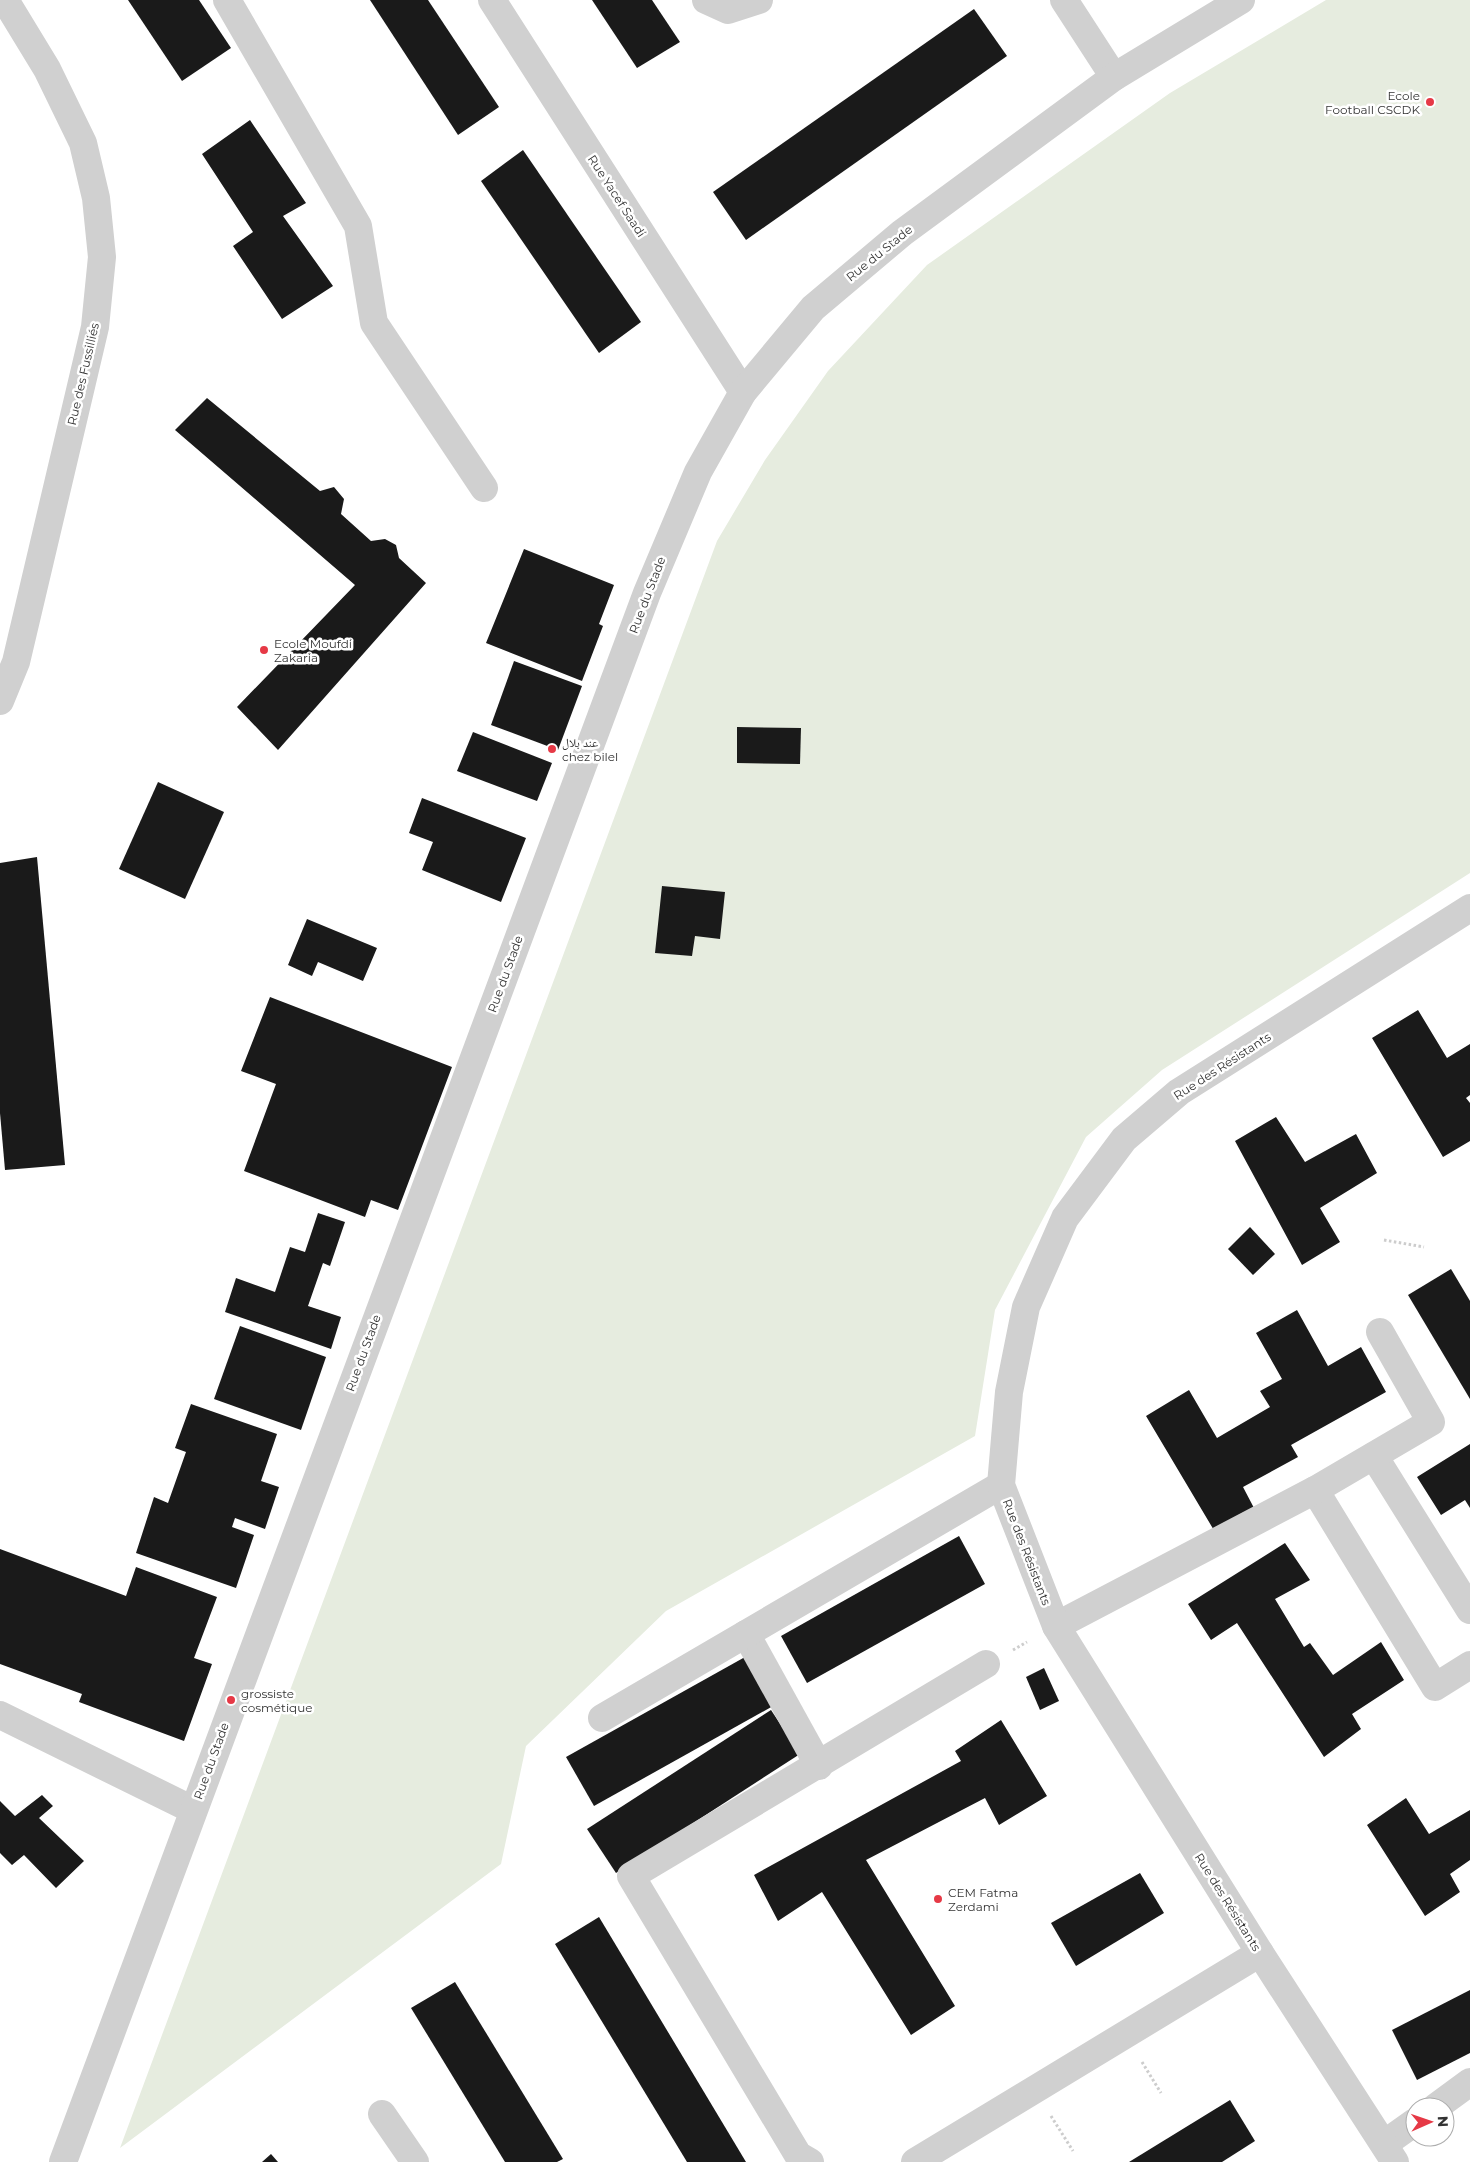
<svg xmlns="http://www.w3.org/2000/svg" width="1470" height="2162" font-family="Montserrat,'Noto Naskh Arabic',sans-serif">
  <rect width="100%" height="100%" fill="#fff"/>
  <!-- green -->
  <path fill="#e6ecdf" d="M1326,0H1470V873L1162,1070L1086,1137L995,1310L975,1436L666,1611L526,1746L501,1864L120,2148L717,541L765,460L828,371L927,265L1170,93Z"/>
  <!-- building -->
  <g fill="#1a1a1a">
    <path d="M128,0H199L231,48L182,81Z"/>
    <path d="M370,0H428L499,107L458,135Z"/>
    <path d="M592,0H652L680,42L637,68Z"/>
    <path d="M974,9L1007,56L746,240L713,192Z"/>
    <path d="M250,120L306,203L283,216L333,286L282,319L233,246L253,232L202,154Z"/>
    <path d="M523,150L641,322L599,353L481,181Z"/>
    <path d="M207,398L320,491L334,487L344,499L341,514L371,541L385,539L396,545L399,558L426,583L278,750L237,707L355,585L175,430Z"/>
    <path d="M524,549L614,585L599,624L603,626L582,681L486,643Z"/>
    <path d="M514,661L582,686L558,750L491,725Z"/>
    <path d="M737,727L801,728L800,764L737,763Z"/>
    <path d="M473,732L552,763L537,801L457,771Z"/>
    <path d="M158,782L224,812L185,899L119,869Z"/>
    <path d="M422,798L526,838L501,902L422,870L433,842L409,833Z"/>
    <path d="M37,857L65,1165L5,1170L0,1113V863Z"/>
    <path d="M662,886L725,892L720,939L695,936L692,956L655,953Z"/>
    <path d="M307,919L377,948L363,981L318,962L312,976L288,965Z"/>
    <path d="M270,997L452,1067L398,1210L371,1200L365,1217L244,1171L276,1084L241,1071Z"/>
    <path d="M1418,1010L1447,1058L1470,1044V1095L1466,1098L1470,1103V1141L1443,1157L1372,1038Z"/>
    <path d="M1276,1117L1305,1162L1356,1134L1377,1173L1320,1208L1340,1242L1302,1265L1235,1141Z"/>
    <path d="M318,1213L345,1222L330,1266L323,1263L308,1306L341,1317L331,1349L225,1312L236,1278L275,1292L290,1247L305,1252Z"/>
    <path d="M1250,1227L1275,1254L1253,1275L1228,1249Z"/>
    <path d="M1451,1269L1470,1301V1399L1408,1295Z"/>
    <path d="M1297,1310L1328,1366L1361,1347L1386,1392L1291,1445L1298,1457L1243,1487L1254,1508L1215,1532L1146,1416L1189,1390L1217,1438L1270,1407L1260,1391L1282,1379L1256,1333Z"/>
    <path d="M240,1326L326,1357L301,1430L214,1399Z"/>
    <path d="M191,1404L277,1434L261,1481L279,1487L265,1529L235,1518L232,1527L254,1535L236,1588L136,1553L154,1497L168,1503L186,1452L175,1448Z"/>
    <path d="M1470,1444V1508L1465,1500L1441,1515L1417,1477Z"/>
    <path d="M959,1536L985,1584L807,1683L781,1636Z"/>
    <path d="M1285,1543L1310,1580L1275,1599L1304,1647L1310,1643L1333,1675L1381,1642L1404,1680L1352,1714L1361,1729L1324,1757L1237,1623L1211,1640L1188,1604Z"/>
    <path d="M0,1549L126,1596L136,1567L217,1597L194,1658L212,1664L184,1741L79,1702L82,1694L0,1664Z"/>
    <path d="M745,1657L773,1706L594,1806L566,1757Z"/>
    <path d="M1044,1668L1059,1701L1040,1710L1026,1677Z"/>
    <path d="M771,1710L800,1754L616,1873L587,1829Z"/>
    <path d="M1001,1720L1047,1796L999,1825L985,1798L866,1860L955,2006L911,2035L822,1892L778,1921L754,1875L961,1761L955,1751Z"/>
    <path d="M42,1795L53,1806L39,1818L84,1861L56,1888L24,1855L12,1865L0,1853V1801L15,1816Z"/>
    <path d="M1406,1798L1429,1834L1470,1810V1860L1450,1874L1460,1892L1425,1916L1367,1825Z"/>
    <path d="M1140,1873L1164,1913L1076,1966L1051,1923Z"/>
    <path d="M599,1917L746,2162H687L555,1944Z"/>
    <path d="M455,1982L563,2159L557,2162H505L411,2008Z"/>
    <path d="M1470,1990V2053L1417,2080L1392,2030Z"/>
    <path d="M1230,2100L1255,2141L1222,2162H1129Z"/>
    <path d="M271,2154L278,2162H262Z"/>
  </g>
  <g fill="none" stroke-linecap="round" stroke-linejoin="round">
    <!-- path -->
    <g stroke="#cdcdcd" stroke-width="3" stroke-dasharray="2.5 2.5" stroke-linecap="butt">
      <path d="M1384,1240L1424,1247"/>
      <path d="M1013,1650L1027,1642"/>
      <path d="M1142,2062L1161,2093"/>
      <path d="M1051,2116L1073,2151"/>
    </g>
    <!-- minor -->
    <g stroke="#d0d0d0" stroke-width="28">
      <path d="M227,0L358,226L374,323L484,488"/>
      <path d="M492,0L743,392"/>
      <path d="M706,0L728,10L759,0"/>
      <path d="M1064,0L1114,77"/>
      <path d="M0,701L16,662L95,327L102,257L96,198L83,143L47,69L5,0"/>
      <path d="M1374,1456L1470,1610"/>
      <path d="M1315,1490L1435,1687L1470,1665"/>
      <path d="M1056,1626L1315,1490L1431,1422L1380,1332"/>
      <path d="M746,1634L819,1766"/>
      <path d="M0,1715L193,1810"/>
      <path d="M602,1718L1001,1485"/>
      <path d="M1436,2107L1470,2082"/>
      <path d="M382,2114L415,2162"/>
      <path d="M1384,2144L1415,2122"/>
      <path d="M63,2162L647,593L698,472L743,392L813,308L902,233L1114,77L1241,0"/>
      <path d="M810,2162L798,2155L631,1876L986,1664"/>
      <path d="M915,2162L1260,1953"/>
      <path d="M1395,2162L1260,1953L1056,1626L1001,1485L1009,1392L1026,1307L1065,1218L1124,1139L1179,1092L1470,908"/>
    </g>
  </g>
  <!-- markers -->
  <g fill="#e63946" stroke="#fff" stroke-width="2">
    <circle cx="1430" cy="102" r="5"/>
    <circle cx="264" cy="650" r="5"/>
    <circle cx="552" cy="749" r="5"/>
    <circle cx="231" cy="1700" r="5"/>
    <circle cx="938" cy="1899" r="5"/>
  </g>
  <g text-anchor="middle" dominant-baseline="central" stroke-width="5" stroke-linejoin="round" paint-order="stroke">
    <!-- poi labels -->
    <g font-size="12" fill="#333" stroke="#fff" text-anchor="start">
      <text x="1420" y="95" text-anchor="end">Ecole<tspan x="1420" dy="14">Football CSCDK</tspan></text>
      <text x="274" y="643">Ecole Moufdi<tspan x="274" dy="14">Zakaria</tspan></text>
      <text x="562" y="742">عند بلال<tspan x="562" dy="14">chez bilel</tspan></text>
      <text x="241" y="1693">grossiste<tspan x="241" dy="14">cosmétique</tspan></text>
      <text x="948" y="1892">CEM Fatma<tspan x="948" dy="14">Zerdami</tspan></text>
    </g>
    <!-- street labels -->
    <g font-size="12" fill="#333" stroke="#fff">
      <text transform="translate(617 196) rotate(57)">Rue Yacef Saadi</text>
      <text transform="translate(879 253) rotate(-39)">Rue du Stade</text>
      <text transform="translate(83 374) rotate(-77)">Rue des Fussilliés</text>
      <text transform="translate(647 595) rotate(-69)">Rue du Stade</text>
      <text transform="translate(505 974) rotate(-70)">Rue du Stade</text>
      <text transform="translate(1222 1066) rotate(-33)">Rue des Résistants</text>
      <text transform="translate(363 1353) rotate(-70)">Rue du Stade</text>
      <text transform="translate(1027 1552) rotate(69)">Rue des Résistants</text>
      <text transform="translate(211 1761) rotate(-70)">Rue du Stade</text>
      <text transform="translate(1228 1902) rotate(58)">Rue des Résistants</text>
    </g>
  </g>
  <!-- north arrow -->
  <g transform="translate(1430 2122) rotate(88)"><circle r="24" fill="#ffffff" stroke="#adadad"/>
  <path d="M0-4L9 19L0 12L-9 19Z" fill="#e63946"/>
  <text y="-8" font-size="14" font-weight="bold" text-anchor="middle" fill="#333333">N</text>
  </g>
</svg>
